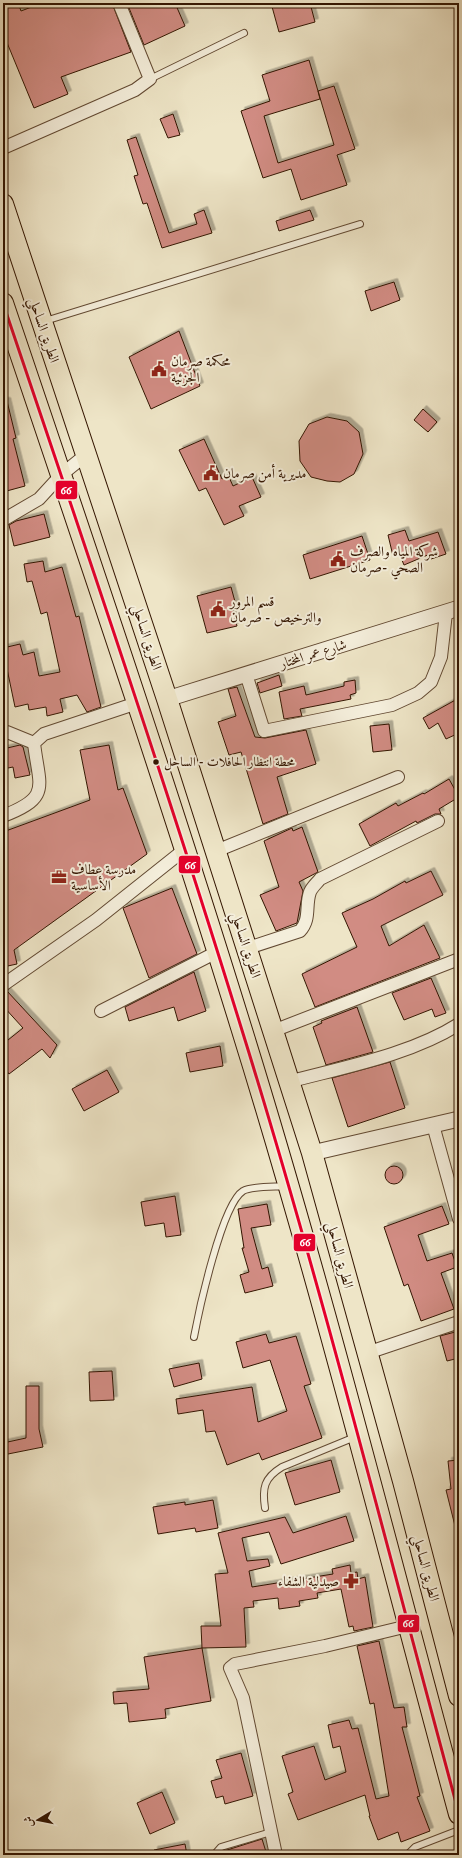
<svg xmlns="http://www.w3.org/2000/svg" width="462" height="1858" font-family="'IM FELL Double Pica',Amiri,serif">
  <defs>
    <filter id="shadow"><feDropShadow dx="3.5" dy="-3.5" stdDeviation="0" flood-color="#0004"/></filter>
  </defs>
  <rect width="100%" height="100%" fill="#eee5c7"/>
  <filter id="stains"><feTurbulence type="fractalNoise" baseFrequency=".005" numOctaves="4"/><feColorMatrix values="0 0 0 0 .2 0 0 0 0 .09 0 0 0 0 .02 0 0 0 .5 -.17"/></filter>
  <radialGradient id="worn" r=".72"><stop offset=".6" stop-color="#630" stop-opacity="0"/><stop offset="1" stop-color="#630" stop-opacity=".3"/></radialGradient>
  <!-- building -->
  <g fill="#d18c83" stroke="#331501" fill-rule="evenodd" filter="url(#shadow)">
    <path d="M15,3H18L21,11L42,3H112L131,52L61,77L68,94L34,108L3,33V8Z"/>
    <path d="M127,3H175L185,26L144,45Z"/>
    <path d="M271,3H310L315,22L279,32Z"/>
    <path d="M309,60L318,91L334,86L355,149L337,155L347,185L301,200L291,169L263,178L241,111L270,101L262,75ZM318,91L334,145L278,163L264,116L320,99Z"/>
    <path d="M173,114L180,135L168,138L160,119Z"/>
    <path d="M136,137L169,233L197,224L194,214L204,210L212,233L162,248L147,203L143,204L134,176L138,175L127,140Z"/>
    <path d="M310,210L314,220L279,231L276,221Z"/>
    <path d="M394,282L400,300L371,311L365,291Z"/>
    <path d="M179,331L200,386L151,409L129,357Z"/>
    <path d="M3,401H7L16,438L13,439L25,486L3,492Z"/>
    <path d="M423,409L437,422L428,432L414,420Z"/>
    <path d="M327,417L347,421L359,432L363,454L354,474L340,482L327,481L311,477L300,461L299,441L309,424Z"/>
    <path d="M204,439L222,479L228,475L233,486L252,477L261,497L239,506L244,516L224,525L206,488L199,491L179,450Z"/>
    <path d="M44,514L50,537L14,546L9,525L16,521Z"/>
    <path d="M405,530L409,541L438,532L446,554L431,559L430,554L404,565L399,553L393,556L388,535Z"/>
    <path d="M362,536L370,560L310,579L303,555Z"/>
    <path d="M43,561L45,572L62,567L76,617L79,616L101,707L87,712L77,695L60,699L63,712L47,716L46,707L29,710L28,704L15,707L6,664H3V648L20,644L23,655L34,652L39,676L60,672L47,612L41,614L32,581L27,582L24,564Z"/>
    <path d="M231,587L237,609L233,610L237,626L207,633L197,596Z"/>
    <path d="M279,675L282,686L260,693L257,683Z"/>
    <path d="M355,680L356,693L350,695L351,699L300,709L302,716L284,719L279,692L304,686L306,695L344,686V682Z"/>
    <path d="M237,687L255,737L265,738L306,730L316,764L277,777L288,814L263,824L241,752L229,755L218,722L236,716L228,689Z"/>
    <path d="M459,698V733L446,739L438,723L429,729L423,718Z"/>
    <path d="M389,724L392,750L373,752L370,726Z"/>
    <path d="M20,745L23,747L30,775L15,778L13,767L3,769V749Z"/>
    <path d="M109,745L118,790L123,788L147,854L14,950L17,964L3,967V832L90,800L80,750Z"/>
    <path d="M449,779L459,797L439,809L441,814H435L417,823L416,821L370,846L359,824L396,803L398,806L423,793L424,794Z"/>
    <path d="M302,827L318,872L299,882L303,891L297,923L276,931L260,895L279,887L264,841L292,828L293,831Z"/>
    <path d="M431,871L443,895L381,926L389,946L424,925L440,958L315,1007L302,974L357,947L342,913L373,899L405,881L406,883Z"/>
    <path d="M172,888L197,954L149,978L123,908Z"/>
    <path d="M194,972L206,1011L178,1021L174,1007L129,1021L125,1007Z"/>
    <path d="M431,978L446,1013L435,1017L432,1009L404,1020L392,993Z"/>
    <path d="M7,991L57,1045L50,1058L42,1049L9,1074L3,1066V1044L23,1028L3,1006V992Z"/>
    <path d="M357,1007L373,1052L326,1065L313,1027L322,1023L321,1021Z"/>
    <path d="M220,1046L223,1066L190,1072L186,1053Z"/>
    <path d="M390,1062L405,1108L348,1127L332,1078Z"/>
    <path d="M107,1070L119,1092L84,1111L72,1089Z"/>
    <circle cx="394" cy="1175" r="9"/>
    <path d="M175,1196L181,1235L166,1237L164,1223L145,1226L141,1202Z"/>
    <path d="M267,1204L271,1225L251,1228L262,1269L268,1267L273,1286L245,1293L240,1275L249,1272L242,1248H244L238,1209Z"/>
    <path d="M442,1206L449,1224L418,1235L427,1261L452,1253L457,1267L441,1273L454,1309L421,1321L408,1284L404,1286L384,1227Z"/>
    <path d="M459,1331V1358L447,1361L440,1336Z"/>
    <path d="M266,1334L269,1343L296,1336L311,1384L304,1386L322,1438L262,1460L259,1453L227,1465L215,1431L206,1432L203,1410L178,1414L176,1399L252,1387L258,1422L287,1411L270,1360L243,1368L236,1342Z"/>
    <path d="M199,1363L202,1379L174,1387L169,1369Z"/>
    <path d="M112,1371L114,1400L90,1401L89,1372Z"/>
    <path d="M26,1386H39V1429L43,1447L3,1455V1443L26,1438Z"/>
    <path d="M331,1460L340,1492L295,1505L285,1473Z"/>
    <path d="M459,1460V1526H455L446,1490L451,1489L448,1461Z"/>
    <path d="M213,1500L218,1528L196,1532L195,1528L158,1534L153,1507L185,1502V1505Z"/>
    <path d="M346,1516L354,1541L281,1564L269,1532L242,1538L247,1561L268,1559L270,1566L249,1571L252,1587L333,1574L332,1569L350,1565L351,1573L357,1572L358,1579L365,1577L373,1627L354,1631L353,1626L349,1627L341,1589L317,1593L318,1598L299,1601L300,1606L279,1609L278,1598L253,1601L254,1607L244,1608L246,1647L202,1648L201,1626H221L215,1574L228,1573L218,1533L285,1517L293,1533Z"/>
    <path d="M379,1641L394,1708L404,1707L407,1727H402L420,1796L417,1797L430,1831L401,1842L398,1832L378,1840L369,1816H370L365,1795L298,1820L288,1794L293,1792L282,1756L314,1746L325,1780L346,1772L340,1746L333,1748L328,1725L349,1720L352,1729L358,1728L376,1799L389,1796L374,1703L370,1704L357,1646Z"/>
    <path d="M202,1648L211,1701L165,1709L166,1718L129,1722L127,1703L114,1704L113,1692L149,1689L144,1657Z"/>
    <path d="M241,1753L253,1796L225,1804L223,1796L216,1798L211,1781L222,1778L216,1760Z"/>
    <path d="M162,1792L175,1823L150,1834L137,1803Z"/>
    <path d="M262,1839L267,1855H220L224,1851Z"/>
    <path d="M185,1844L187,1855H154V1850Z"/>
  </g>
  <g fill="none" stroke-linecap="round" stroke-linejoin="round">
    <!-- service casing -->
    <g stroke="#624932" stroke-width="8">
      <g id="service">
        <path d="M150,79L244,33"/>
        <path d="M45,321L360,224"/>
        <path d="M194,1337C199,1310 222,1204 243,1191C252,1186 276,1187 286,1186"/>
        <path d="M265,1508C262,1488 264,1478 282,1467L355,1437"/>
        <path d="M214,1855L221,1847L271,1832"/>
        <path d="M407,1855L415,1847L459,1830"/>
      </g>
    </g>
    <!-- minor casing -->
    <g stroke="#624932" stroke-width="14">
      <g id="minor">
        <path d="M3,148L135,90L150,79L119,3"/>
        <path d="M3,520L39,499L61,475L87,454"/>
        <path d="M246,674L264,731L392,705L418,693L431,682L441,657L446,613"/>
        <path d="M3,733L7,732L34,743"/>
        <path d="M3,816C52,797 39,787 34,743L44,734L137,703"/>
        <path d="M216,851L398,777"/>
        <path d="M248,948L300,931C311,919 305,906 310,892C312,887 317,883 320,879L438,821"/>
        <path d="M3,985L96,920L184,850"/>
        <path d="M101,1011L217,952"/>
        <path d="M273,1031L459,959"/>
        <path d="M288,1082C344,1067 410,1055 459,1024"/>
        <path d="M433,1125L459,1219"/>
        <path d="M367,1353L459,1322"/>
        <path d="M276,1855L243,1698L230,1668L235,1664L325,1646L408,1626"/>
      </g>
    </g>
    <!-- tertiary casing -->
    <g stroke="#624932" stroke-width="17">
      <g id="tertiary">
        <path d="M167,699L459,608"/>
        <path d="M312,1153L459,1119"/>
      </g>
    </g>
    <!-- trunk casing -->
    <g stroke="#331501" stroke-width="22">
      <g id="trunk">
        <path d="M3,204L167,699L312,1153L403,1481L459,1696"/>
        <path d="M3,303C84,543 166,784 241,1027C322,1287 388,1552 459,1814"/>
      </g>
    </g>
    <!-- service -->
    <use href="#service" stroke="#f4eedb" stroke-width="6"/>
    <!-- minor -->
    <use href="#minor" stroke="#f4eedb" stroke-width="12"/>
    <!-- tertiary -->
    <use href="#tertiary" stroke="#f4eedb" stroke-width="15"/>
    <!-- trunk -->
    <use href="#trunk" stroke="#eee5c7" stroke-width="20"/>
    <!-- bus-1 casing -->
    <g stroke="#f4eedb" stroke-width="6">
      <path id="bus-1" d="M3,303C84,543 166,784 241,1027C322,1287 388,1552 459,1814"/>
    </g>
    <!-- bus-1 -->
    <use href="#bus-1" stroke="#e4002b" stroke-width="3"/>
  </g>
  <!-- icons -->
  <defs>
    <g id="civic-bare" transform="scale(1.2)"><path d="M-.6-6.5H3V-4.5H.6V-3L4-1V1h2V6H-6V1h2V-1L-.6-3ZM-1.2 2.5V6h2.4V2.5Z" fill="#8f2418" stroke="#f4eedb" stroke-width="2.5" paint-order="stroke"/></g>
    <g id="office-bare" transform="scale(1.2)"><path d="M-6-3h4V-5.5h4V-3h4V5H-6ZM-1-4.5V-3h2v-1.5ZM-6 0V1H6V0Z" fill="#8f2418" stroke="#f4eedb" stroke-width="2.5" paint-order="stroke"/></g>
    <g id="pharmacy-bare" transform="scale(1.2)"><path d="M-2-6h4v4h4v4h-4v4h-4v-4h-4v-4h4Z" fill="#8f2418" stroke="#f4eedb" stroke-width="2.5" paint-order="stroke"/></g>
  </defs>
  <g fill-rule="evenodd">
    <use href="#civic-bare" x="159" y="369"/>
    <use href="#civic-bare" x="211" y="473"/>
    <use href="#civic-bare" x="338" y="559"/>
    <use href="#civic-bare" x="218" y="609"/>
    <use href="#office-bare" x="59" y="877"/>
    <use href="#pharmacy-bare" x="351" y="1581"/>
  </g>
  <!-- markers -->
  <circle fill="#331501" stroke="#f4eedb" stroke-width="1.5" cx="156" cy="762" r="3.5"/>
  <g text-anchor="middle" dominant-baseline="central" stroke-width="4" stroke-linejoin="round" paint-order="stroke">
    <!-- bus labels -->
    <g font-size="13" fill="#331501" stroke="#f4eedb" text-anchor="start">
      <text x="164" y="762">محطة انتظار الحافلات - الساحل</text>
    </g>
    <!-- street labels -->
    <g font-size="14" fill="#331501" stroke="#f4eedb">
      <text transform="translate(44 330) rotate(71)">الطريق الساحلي</text>
      <text transform="translate(147 637) rotate(72)">الطريق الساحلي</text>
      <text transform="translate(313 654) rotate(-17)">شارع عمر المختار</text>
      <text transform="translate(246 945) rotate(72)">الطريق الساحلي</text>
      <text transform="translate(340 1255) rotate(75)">الطريق الساحلي</text>
      <text transform="translate(426 1568) rotate(75)">الطريق الساحلي</text>
    </g>
    <!-- poi labels -->
    <g font-size="14" fill="#331501" stroke="#f4eedb" text-anchor="start">
      <text x="171" y="361">محكمة صرمان<tspan x="171" dy="16">الجزئية</tspan></text>
      <text x="223" y="473">مديرية أمن صرمان</text>
      <text x="350" y="551">شركة المياه والصرف<tspan x="350" dy="16">الصحي -صرمان</tspan></text>
      <text x="230" y="601">قسم المرور<tspan x="230" dy="16">والترخيص - صرمان</tspan></text>
      <text x="71" y="869">مدرسة عطاف<tspan x="71" dy="16">الأساسية</tspan></text>
      <text x="339" y="1581" text-anchor="end">صيدلية الشفاء</text>
    </g>
  </g>
  <g stroke="#f4eedb" stroke-width="1.5">
    <rect x="55" y="480" width="23" height="20" rx="4" fill="#e4002b"/>
    <rect x="178" y="855" width="23" height="19" rx="4" fill="#e4002b"/>
    <rect x="293" y="1233" width="23" height="19" rx="4" fill="#e4002b"/>
    <rect x="397" y="1614" width="23" height="19" rx="4" fill="#e4002b"/>
  </g>
  <g font-size="11" text-anchor="middle" font-weight="bold" fill="#fff">
    <text x="66" y="494">66</text>
    <text x="190" y="869">66</text>
    <text x="305" y="1246">66</text>
    <text x="408" y="1627">66</text>
  </g>
  <!-- margin -->
  <rect width="462" height="1858" fill="none" stroke="#eee5c7" stroke-width="16"/>
  <rect x="4" y="4" width="454" height="1850" fill="none" stroke="#331501" stroke-width="2"/>
  <rect x="8" y="8" width="446" height="1842" fill="none" stroke="#331501"/>
  <!-- north arrow -->
  <g transform="translate(38 1820) rotate(260)" stroke="#f4eedb" stroke-width="3" paint-order="stroke">
  <path d="M0-3L7 15L0 10L-7 15Z" fill="#331501"/>
  <text y="-6" font-size="11" font-weight="bold" text-anchor="middle" fill="#331501">ش</text>
  </g>
  <rect width="100%" height="100%" filter="url(#stains)"/>
  <rect width="100%" height="100%" fill="url(#worn)"/>
</svg>
